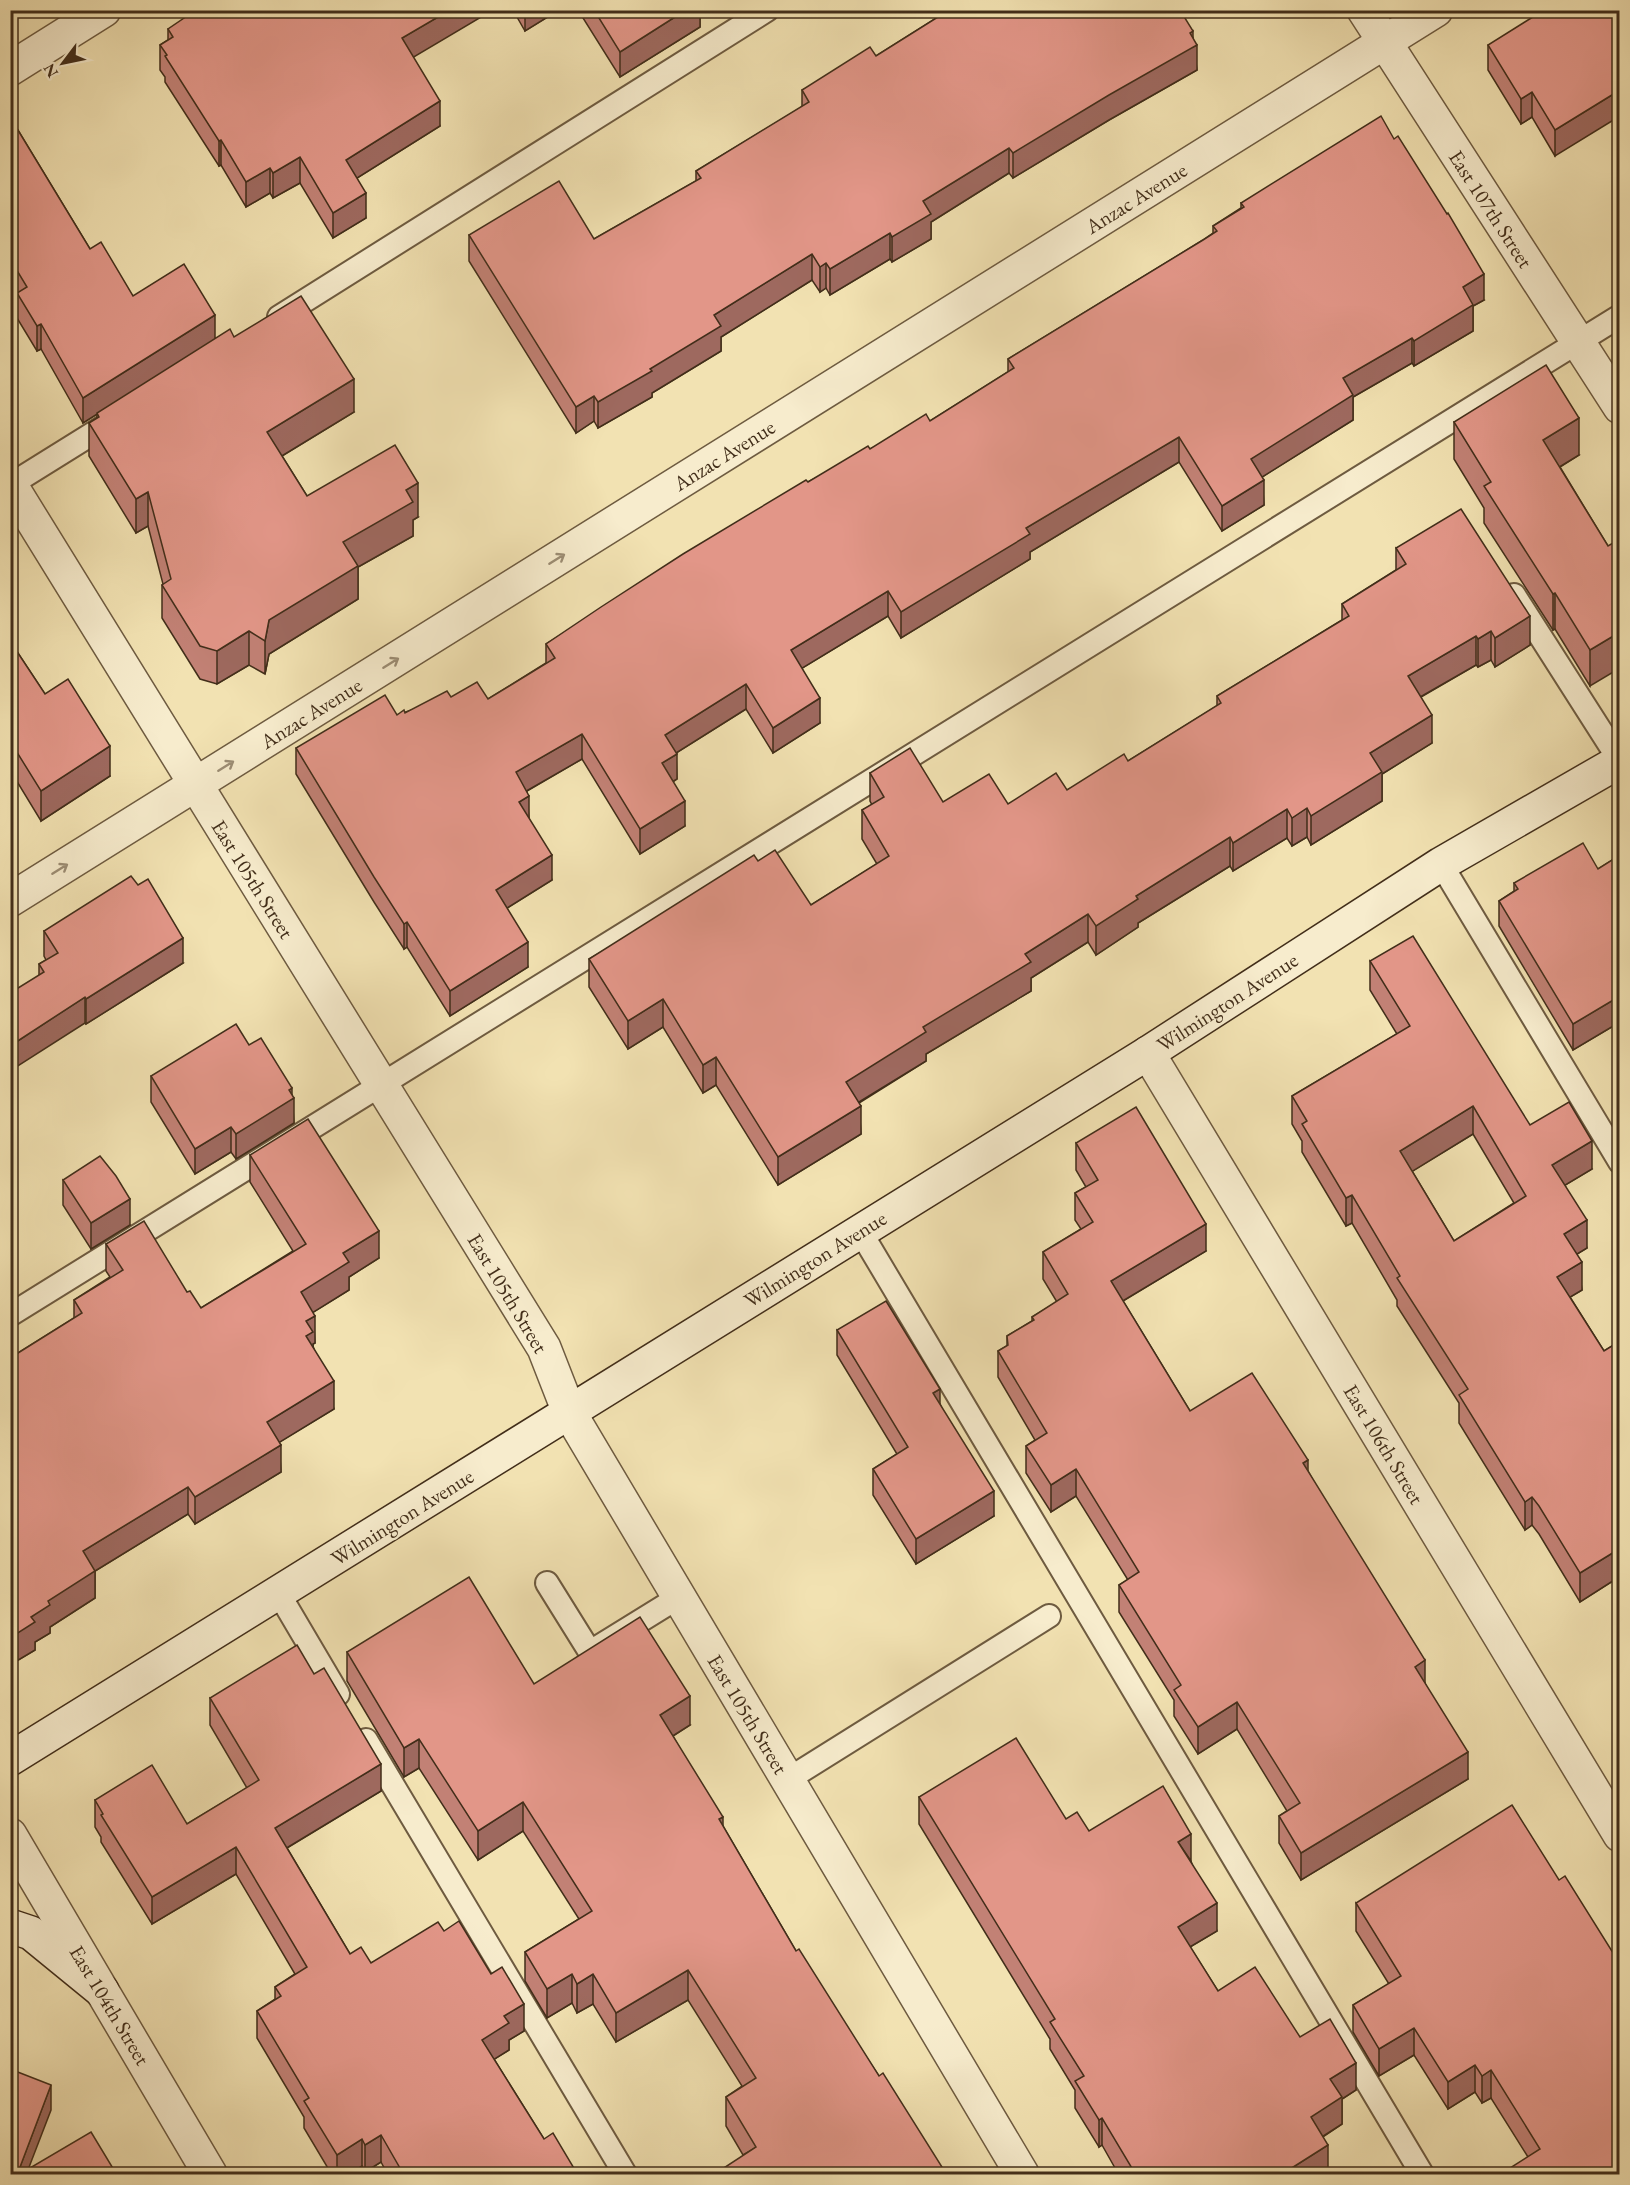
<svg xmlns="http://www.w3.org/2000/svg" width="1630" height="2185" font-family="'EB Garamond',serif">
  <rect width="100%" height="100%" fill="#f2e2b2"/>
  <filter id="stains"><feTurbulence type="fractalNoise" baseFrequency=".00333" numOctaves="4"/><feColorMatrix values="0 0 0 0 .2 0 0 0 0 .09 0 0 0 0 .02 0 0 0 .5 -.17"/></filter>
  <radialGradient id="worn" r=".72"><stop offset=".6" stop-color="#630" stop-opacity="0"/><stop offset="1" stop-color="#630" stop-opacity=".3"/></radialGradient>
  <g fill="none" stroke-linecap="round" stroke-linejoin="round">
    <!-- service casing -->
    <g stroke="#6e5b40" stroke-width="26">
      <g id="service">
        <path d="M279,317L767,10"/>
        <path d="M10,485L116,419"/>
        <path d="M1514,595L1620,761"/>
        <path d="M1441,864L1620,1162"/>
        <path d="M860,1231L1422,2174"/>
        <path d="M10,1315L1620,316"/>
        <path d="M547,1583L590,1652L679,1597"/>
        <path d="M279,1594L338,1694"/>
        <path d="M366,1740L625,2174"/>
        <path d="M787,1780L1049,1616"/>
      </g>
    </g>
    <!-- minor casing -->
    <g stroke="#6e5b40" stroke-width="36">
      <g id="minor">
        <path d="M1364,10L1620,407"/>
        <path d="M10,69L104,10"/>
        <path d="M10,484L544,1348L569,1412L1022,2174"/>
        <path d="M10,900L1436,10"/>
        <path d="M1148,1053L1620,1835"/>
        <path d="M10,1835L210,2174"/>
      </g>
    </g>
    <!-- secondary casing -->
    <g stroke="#422e1a" stroke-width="36">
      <g id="secondary">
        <path d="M10,1759L1148,1053L1441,864L1620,761"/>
        <path d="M10,1926L31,1933L102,1991"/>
      </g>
    </g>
    <!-- service -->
    <use href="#service" stroke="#f7eccd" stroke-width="22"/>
    <!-- minor -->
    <use href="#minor" stroke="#f7eccd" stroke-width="33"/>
    <!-- secondary -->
    <use href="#secondary" stroke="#f7eccd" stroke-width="33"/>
  </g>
  <!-- wall -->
  <g fill="#c28175" stroke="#422e1a" stroke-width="1.5" fill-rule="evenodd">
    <path d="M513,10H559L525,31Z"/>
    <path d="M578,10H700V27L620,77Z"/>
    <path d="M934,10H1180L1193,38L1197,70L1109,120L1013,178L1009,173L931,222V239L892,262L890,259L830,295L826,288L820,292L812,280L721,337V351L652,393V397L598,428L594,421L576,433L469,261V235L594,239L696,181V171L802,107V90L876,56L938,17Z"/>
    <path d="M1620,10L1555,156L1532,117L1521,124L1488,70V45Z"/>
    <path d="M168,29L413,57L440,126L357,178L366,218L333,238L300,183L273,198L270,193L246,207L221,165L219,166L165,82V77L160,70V45L168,40Z"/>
    <path d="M10,117L90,249L133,296L215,338L234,337L354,412L282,456L307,496L418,517L413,520V536L358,567V599L269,654L265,674L249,665L217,684L200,679L162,618V585L163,584L148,526L136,533L89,456V423L97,418V414L83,423L41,349L37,351L17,318V296L10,285Z"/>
    <path d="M1241,203L1484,300L1473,306V331L1414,366L1412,363L1353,397V420L1262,477L1264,505L1222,531L1179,462L1030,552V559L901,638L888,616L802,668L820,723L773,753L746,709L676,753L677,779L673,782L685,826L640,854L582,759L527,791L529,819L552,880L507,908L528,967L450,1016L407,947L404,949L374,902L296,774V748L451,697L488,699L546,663V644L808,482L870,449L930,421L1008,372V359L1203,240L1213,233V226L1241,208Z"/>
    <path d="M1454,422L1579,455L1560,467L1608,546L1590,686L1555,629L1553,630L1484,523V508L1454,459Z"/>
    <path d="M1396,548L1530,645L1495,667L1491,660L1478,667L1476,665L1421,697L1432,743L1382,774V801L1311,845L1307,837L1292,846L1287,838L1233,871L1230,866L1138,923V927L1096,955L1088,942L1031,978V991L926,1054V1061L859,1103L861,1134L778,1185L716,1085L703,1093L663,1027L628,1049L589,987V959L758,861L811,905L877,864L862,839V810L872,805L870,801V773L943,802L1008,804L1067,790L1128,761L1217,706V696L1342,620V604L1396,570Z"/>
    <path d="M10,641L45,694L110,776L41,821L10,770Z"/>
    <path d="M1620,855V1022L1573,1050L1499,926V901L1514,891V883L1598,869Z"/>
    <path d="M44,931L183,963L86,1024L39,975V964L46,960L44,956Z"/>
    <path d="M1370,961L1530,1125L1592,1169L1565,1185L1587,1248L1577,1254L1582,1290L1570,1297L1604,1351L1620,1341V1578L1619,1577L1580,1602L1539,1534L1532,1525L1525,1530L1459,1423V1403L1397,1306V1300L1352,1223L1346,1226L1302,1152V1141L1292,1124V1096L1397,1034L1370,990ZM1473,1134L1514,1203L1454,1241L1412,1171Z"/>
    <path d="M249,1045L292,1095L294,1123L236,1159L231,1152L195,1174L151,1102V1076Z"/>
    <path d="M1076,1143L1206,1251L1123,1301L1190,1411L1308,1471L1425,1683L1468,1779L1301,1880L1279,1843V1816L1287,1811L1237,1729L1198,1754L1174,1716V1700L1119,1612V1585L1128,1580L1076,1496L1051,1512L1026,1473V1446L1035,1440L998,1377V1351L1007,1346V1336L1032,1321V1317L1057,1302L1043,1279V1252L1081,1229L1075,1220V1193L1086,1187L1076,1170Z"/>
    <path d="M250,1155L379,1258L349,1277V1290L313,1312L315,1343L313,1344V1346L334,1409L279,1442L281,1472L195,1524L188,1514L95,1571V1598L50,1627V1633L35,1642V1650L10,1665V1358L74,1318V1300L110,1277L106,1271V1244L187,1292L201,1308L293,1251L250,1182Z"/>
    <path d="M63,1180L130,1225L91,1249L63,1205Z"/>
    <path d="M837,1330L940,1404L994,1516L916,1564L873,1495V1469L897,1454L837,1355Z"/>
    <path d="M1618,1640H1620V1671L1618,1669Z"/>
    <path d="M347,1652L534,1684L690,1725L673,1736L723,1826L796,1951L879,2076L743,2155L726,2126V2097L742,2086L688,2000L616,2042L593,2004L577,2013L572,2003L547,2018L525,1981V1952L579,1919L523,1831L478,1860L419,1768L404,1777L347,1681Z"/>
    <path d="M210,1698L381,1791L287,1848L350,1954L371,1963L444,1931L524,2031L509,2040V2050L494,2059L544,2139L578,2175H388L381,2162L365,2172L362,2166L348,2175H332L304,2128V2117L257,2038V2011L275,1999V1987L295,1974L236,1874L152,1924L101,1842V1837L95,1827V1800L187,1824L247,1788L210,1725Z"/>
    <path d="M919,1797L1066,1819L1089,1831L1191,1861L1217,1931L1190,1947L1218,1991L1300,2037L1356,2090L1342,2099V2124L1323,2137L1328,2172L1325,2175H1119L1102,2145L1099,2147L1075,2108V2090L1050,2049V2039L919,1824Z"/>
    <path d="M1356,1903L1620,2175L1528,2157L1491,2098L1482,2103L1475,2092L1448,2109L1414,2055L1379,2076L1353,2032V2005L1389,1984L1356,1931Z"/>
  </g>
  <!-- shaded-wall -->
  <g fill="#9e695f" stroke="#422e1a" stroke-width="1.5">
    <path d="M450,10H493L402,64V38Z"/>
    <path d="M525,10H559L525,31Z"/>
    <path d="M686,10H700V27L620,77V52Z"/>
    <path d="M1193,31V47L1197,45V70L1109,120L1013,178V153Z"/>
    <path d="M1620,90V116L1555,156V130Z"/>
    <path d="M1532,92V117L1521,124V99Z"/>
    <path d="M440,101V126L346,185V160Z"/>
    <path d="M221,140V165L219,166V141Z"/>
    <path d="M1009,148V173L931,222V239L892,262V237L923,201Z"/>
    <path d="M300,157V183L273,198V173Z"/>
    <path d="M270,168V193L246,207V182Z"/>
    <path d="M366,193V218L333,238V213Z"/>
    <path d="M890,233V259L830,295V269Z"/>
    <path d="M812,254V280L721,337V351L652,393V397L598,428V402L650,369L714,315Z"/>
    <path d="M826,263V288L820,292V267Z"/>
    <path d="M1484,274V300L1473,306V331L1414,366V341L1463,287Z"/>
    <path d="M215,315V340L83,423V398Z"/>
    <path d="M41,324V349L37,351V326Z"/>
    <path d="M1412,338V363L1353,397V420L1251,484V459L1343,378Z"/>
    <path d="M354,379V412L267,465V432Z"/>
    <path d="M594,396V421L576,433V407Z"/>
    <path d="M1579,418V455L1543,477V440Z"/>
    <path d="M1179,437V462L1030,552V559L901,638V612L1026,528Z"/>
    <path d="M1264,480V505L1222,531V506Z"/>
    <path d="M418,483V517L413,520V536L358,567V599L269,654L265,674V641L269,620L343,542L406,490Z"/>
    <path d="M148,492V526L136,533V499Z"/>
    <path d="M888,591V616L791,675V650Z"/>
    <path d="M1555,593V629L1553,630V594Z"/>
    <path d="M1530,616V645L1495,667V638Z"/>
    <path d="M249,631V665L217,684V651Z"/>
    <path d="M1491,631V660L1478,667V639Z"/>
    <path d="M1620,632V668L1590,686V650Z"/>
    <path d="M1476,636V665L1408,704V676Z"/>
    <path d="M746,684V709L665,760V735Z"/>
    <path d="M820,698V723L773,753V728Z"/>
    <path d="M1432,715V743L1382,774V801L1311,845V816L1370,753Z"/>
    <path d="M582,734V759L516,797V772Z"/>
    <path d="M110,746V776L41,821V791Z"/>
    <path d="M677,754V779L662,788V763Z"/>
    <path d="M529,796V821L519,802Z"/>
    <path d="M685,801V826L640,854V829Z"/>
    <path d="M1307,808V837L1292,846V818Z"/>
    <path d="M1287,809V838L1233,871V843Z"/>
    <path d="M1230,837V866L1138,923V927L1096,955V926L1136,896Z"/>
    <path d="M552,855V880L496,915V890Z"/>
    <path d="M1088,914V942L1031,978V991L926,1054V1061L846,1110V1082L1025,954Z"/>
    <path d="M407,922V947L404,949V924Z"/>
    <path d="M183,938V963L86,1024V999Z"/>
    <path d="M528,942V967L450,1016V991Z"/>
    <path d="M1620,996V1022L1573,1050V1024Z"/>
    <path d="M85,997V1023L10,1071V1046Z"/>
    <path d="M663,999V1027L628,1049V1021Z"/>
    <path d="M716,1057V1085L703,1093V1065Z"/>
    <path d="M292,1088V1099L294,1098V1123L236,1159V1134Z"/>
    <path d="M861,1106V1134L778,1185V1157Z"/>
    <path d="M1473,1106V1134L1400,1179V1151Z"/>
    <path d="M231,1127V1152L195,1174V1149Z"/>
    <path d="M1592,1141V1169L1552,1193V1165Z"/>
    <path d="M1352,1195V1223L1346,1226V1198Z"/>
    <path d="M130,1199V1225L91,1249V1223Z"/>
    <path d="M1587,1220V1248L1564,1262V1234Z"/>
    <path d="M1206,1224V1251L1111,1308V1281Z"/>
    <path d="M379,1231V1258L349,1277V1290L301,1320V1292L343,1253Z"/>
    <path d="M1582,1262V1290L1557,1305V1277Z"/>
    <path d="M315,1316V1343L313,1344V1360L306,1363V1321Z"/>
    <path d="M334,1381V1409L267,1450V1422Z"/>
    <path d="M940,1389V1414L933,1393Z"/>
    <path d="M281,1445V1472L195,1524V1497Z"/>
    <path d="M1308,1460V1487L1303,1463Z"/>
    <path d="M1076,1469V1496L1051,1512V1485Z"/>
    <path d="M188,1487V1514L95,1571V1598L50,1627V1633L35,1642V1650L10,1665V1638L48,1601L83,1551Z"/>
    <path d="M994,1491V1516L916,1564V1539Z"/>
    <path d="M1532,1497V1525L1525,1530V1502Z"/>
    <path d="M1619,1549V1577L1580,1602V1573Z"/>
    <path d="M1425,1660V1687L1415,1667Z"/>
    <path d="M690,1696V1725L660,1744V1715Z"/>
    <path d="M1237,1702V1729L1198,1754V1727Z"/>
    <path d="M419,1739V1768L404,1777V1748Z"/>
    <path d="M1468,1752V1779L1301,1880V1853Z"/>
    <path d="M381,1764V1791L275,1855V1828Z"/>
    <path d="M523,1802V1831L478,1860V1831Z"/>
    <path d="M723,1817V1846L719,1819Z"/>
    <path d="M1191,1834V1861L1178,1842Z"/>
    <path d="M236,1847V1874L152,1924V1897Z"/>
    <path d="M1217,1903V1931L1178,1954V1927Z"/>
    <path d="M688,1970V2000L616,2042V2013Z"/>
    <path d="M572,1974V2003L547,2018V1989Z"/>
    <path d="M593,1974V2004L577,2013V1984Z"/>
    <path d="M524,2004V2031L509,2040V2050L482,2067V2040L504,2016Z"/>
    <path d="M1414,2028V2055L1379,2076V2049Z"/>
    <path d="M1356,2063V2090L1342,2099V2124L1311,2144V2117L1330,2079Z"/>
    <path d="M1475,2065V2092L1448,2109V2082Z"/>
    <path d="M1491,2070V2098L1482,2103V2076Z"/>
    <path d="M51,2085V2110L26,2175H17Z"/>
    <path d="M1102,2118V2145L1099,2147V2120Z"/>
    <path d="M381,2135V2162L365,2172V2145Z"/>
    <path d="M362,2139V2166L348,2175H337V2155Z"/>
    <path d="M1328,2145V2172L1325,2175H1290V2169Z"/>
  </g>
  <!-- building -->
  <g fill="#e29688" stroke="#422e1a" stroke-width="1.5" fill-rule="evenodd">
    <path d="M196,10H450L402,38L440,101L346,160L366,193L333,213L300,157L273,173L270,168L246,182L221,140L219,141L165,56L167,55L160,45L173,37L168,29Z"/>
    <path d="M594,10H686L620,52Z"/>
    <path d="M949,10H1180L1193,31L1190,33L1197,45L1109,95L1013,153L1009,148L923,201L931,214L892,237L890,233L830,269L826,263L820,267L812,254L714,315L721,326L650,369L652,371L598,402L594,396L576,407L469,235L559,181L594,239L701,178L696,171L809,102L802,90L870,47L876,56Z"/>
    <path d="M1544,10H1620V90L1555,130L1532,92L1521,99L1488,45Z"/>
    <path d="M1381,116L1394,139L1398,136L1447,214L1448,213L1484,274L1463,287L1473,305L1414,341L1412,338L1343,378L1353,395L1251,459L1264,480L1222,506L1179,437L1026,528L1030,534L901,612L888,591L791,650L820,698L773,728L746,684L665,735L677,754L662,763L685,801L640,829L582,734L516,772L529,796L519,802L552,855L496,890L528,942L450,991L407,922L404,924L374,877L296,748L385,695L397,715L404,710L405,713L447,691L451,697L477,682L488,699L555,658L546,644L601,607L683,554L806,480L808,482L868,446L870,449L926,414L930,421L1014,368L1008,359L1203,240L1217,231L1213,226L1244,207L1241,203Z"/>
    <path d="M10,117L90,249L101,242L133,296L184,264L215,315L83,398L41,324L37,326L17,293L27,287L10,259Z"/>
    <path d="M301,296L354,379L267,432L307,496L395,445L418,483L406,490L413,502L343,542L358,566L269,620L265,641L249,631L217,651L200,646L162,585L171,579L148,492L136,499L89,423L99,417L97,413L230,329L234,337Z"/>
    <path d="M1546,365L1579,418L1543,440L1608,546L1620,539V632L1590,650L1555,593L1553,594L1484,486L1491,482L1454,422Z"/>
    <path d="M1461,509L1530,616L1495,638L1491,631L1478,639L1476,636L1408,676L1432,715L1370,753L1382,772L1311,816L1307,808L1292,818L1287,809L1233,843L1230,837L1136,896L1138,899L1096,926L1088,914L1025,954L1031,962L923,1027L926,1032L846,1082L861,1106L778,1157L716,1057L703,1065L663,999L628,1021L589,959L754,855L758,861L775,850L811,905L889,856L862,810L884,797L870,773L910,748L943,802L989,774L1008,804L1056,773L1067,790L1124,754L1128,761L1221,703L1217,696L1349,616L1342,604L1406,564L1396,548Z"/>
    <path d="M10,641L45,694L68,679L110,746L41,791L10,741Z"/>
    <path d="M1583,843L1598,869L1620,855V996L1573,1024L1499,901L1518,889L1514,883Z"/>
    <path d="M131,876L138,885L148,879L183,938L86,999L85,997L10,1046V993L44,972L39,964L58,953L44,931Z"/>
    <path d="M1413,936L1530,1125L1569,1102L1592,1141L1552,1165L1587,1220L1564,1234L1582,1262L1557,1277L1604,1351L1620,1341V1550L1619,1549L1580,1573L1539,1506L1532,1497L1525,1502L1459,1395L1468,1389L1397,1278L1400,1276L1352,1195L1346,1198L1302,1124L1307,1121L1292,1096L1410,1026L1370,961ZM1473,1106L1526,1196L1454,1241L1400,1151Z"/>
    <path d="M236,1024L249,1045L261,1038L292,1088L289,1090L294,1098L236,1134L231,1127L195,1149L151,1076Z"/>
    <path d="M1136,1107L1206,1224L1111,1281L1190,1411L1252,1373L1308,1460L1303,1463L1425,1660L1415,1667L1468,1752L1301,1853L1279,1816L1300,1803L1237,1702L1198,1727L1174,1690L1181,1685L1119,1585L1139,1572L1076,1469L1051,1485L1026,1446L1047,1433L998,1351L1008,1345L1007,1336L1034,1320L1032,1317L1068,1294L1043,1252L1093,1222L1075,1193L1098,1180L1076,1143Z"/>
    <path d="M308,1119L379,1231L343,1253L349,1262L301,1292L315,1316L306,1321L313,1332L306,1336L334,1381L267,1422L281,1445L195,1497L188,1487L83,1551L95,1571L48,1601L50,1605L31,1617L35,1622L10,1638V1425L15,1422L10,1415V1358L82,1313L74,1300L123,1270L106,1244L144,1221L187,1292L190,1291L201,1308L306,1244L250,1155Z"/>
    <path d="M100,1156L116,1176L130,1199L91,1223L63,1180Z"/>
    <path d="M886,1301L940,1389L933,1393L994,1491L916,1539L873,1469L908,1447L837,1330Z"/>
    <path d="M469,1577L534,1684L640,1617L690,1696L660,1715L723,1817L719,1819L796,1951L799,1949L879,2076L883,2073L947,2175H713L756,2147L726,2097L756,2078L688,1970L616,2013L593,1974L577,1984L572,1974L547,1989L525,1952L592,1911L523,1802L478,1831L419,1739L404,1748L347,1652Z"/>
    <path d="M297,1645L314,1674L324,1668L381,1764L275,1828L350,1954L361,1947L371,1963L438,1922L444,1931L459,1921L491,1974L502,1967L524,2004L504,2016L509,2023L482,2040L544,2139L553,2133L578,2175H404L381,2135L365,2145L362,2139L337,2155L304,2101L309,2098L257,2011L281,1996L275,1987L307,1967L236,1847L152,1897L101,1815L103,1814L95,1800L152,1765L187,1824L259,1780L210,1698Z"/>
    <path d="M1016,1738L1066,1819L1077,1812L1089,1831L1163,1786L1191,1834L1178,1842L1217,1903L1178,1927L1218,1991L1255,1967L1300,2037L1330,2019L1356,2063L1330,2079L1342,2097L1311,2117L1328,2145L1290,2169L1294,2175H1136L1102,2118L1099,2120L1075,2081L1084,2076L1050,2022L1055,2019L919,1797Z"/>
    <path d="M1512,1805L1559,1880L1565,1876L1620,1964V2175H1499L1540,2149L1491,2070L1482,2076L1475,2065L1448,2082L1414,2028L1379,2049L1353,2005L1401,1976L1356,1903Z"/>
    <path d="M10,2069L51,2085L17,2175H10Z"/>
    <path d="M91,2132L117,2175H18Z"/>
  </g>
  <!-- one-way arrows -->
  <defs><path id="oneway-shaft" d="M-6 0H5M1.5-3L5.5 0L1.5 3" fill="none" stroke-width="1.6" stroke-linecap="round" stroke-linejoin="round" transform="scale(1.5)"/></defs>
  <g stroke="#9c8d74">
    <use href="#oneway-shaft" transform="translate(557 559) rotate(-32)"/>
    <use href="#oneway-shaft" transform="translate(391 663) rotate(-32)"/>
    <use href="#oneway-shaft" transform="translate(226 766) rotate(-32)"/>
    <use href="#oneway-shaft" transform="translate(60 869) rotate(-32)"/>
  </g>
  <g text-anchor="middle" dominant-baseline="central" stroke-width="4.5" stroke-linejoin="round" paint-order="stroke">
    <!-- street labels -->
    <g font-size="21" fill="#422e1a" stroke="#f7eccd">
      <text transform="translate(1136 198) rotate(-32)">Anzac Avenue</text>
      <text transform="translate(1491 209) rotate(57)">East 107th Street</text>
      <text transform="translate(724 455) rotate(-32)">Anzac Avenue</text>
      <text transform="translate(311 713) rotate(-32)">Anzac Avenue</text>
      <text transform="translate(253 879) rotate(58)">East 105th Street</text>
      <text transform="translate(1227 1002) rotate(-33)">Wilmington Avenue</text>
      <text transform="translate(815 1259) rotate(-32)">Wilmington Avenue</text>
      <text transform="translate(508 1293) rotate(59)">East 105th Street</text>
      <text transform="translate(1384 1444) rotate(59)">East 106th Street</text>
      <text transform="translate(402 1517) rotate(-32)">Wilmington Avenue</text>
      <text transform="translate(748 1714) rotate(59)">East 105th Street</text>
      <text transform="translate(110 2005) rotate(59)">East 104th Street</text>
    </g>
  </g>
  <!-- margin -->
  <rect width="1630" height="2185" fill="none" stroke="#f2e2b2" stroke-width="36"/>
  <rect x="12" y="12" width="1606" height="2161" fill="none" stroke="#422e1a" stroke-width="3"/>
  <rect x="18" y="18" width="1594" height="2149" fill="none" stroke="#422e1a" stroke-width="1.5"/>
  <!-- north arrow -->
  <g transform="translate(63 63) rotate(238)" stroke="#f7eccd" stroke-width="4.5" paint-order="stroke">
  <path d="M0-4.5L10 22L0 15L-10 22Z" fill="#422e1a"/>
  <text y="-9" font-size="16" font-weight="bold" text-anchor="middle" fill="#422e1a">N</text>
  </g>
  <rect width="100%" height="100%" filter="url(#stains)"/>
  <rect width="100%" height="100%" fill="url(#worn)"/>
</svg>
